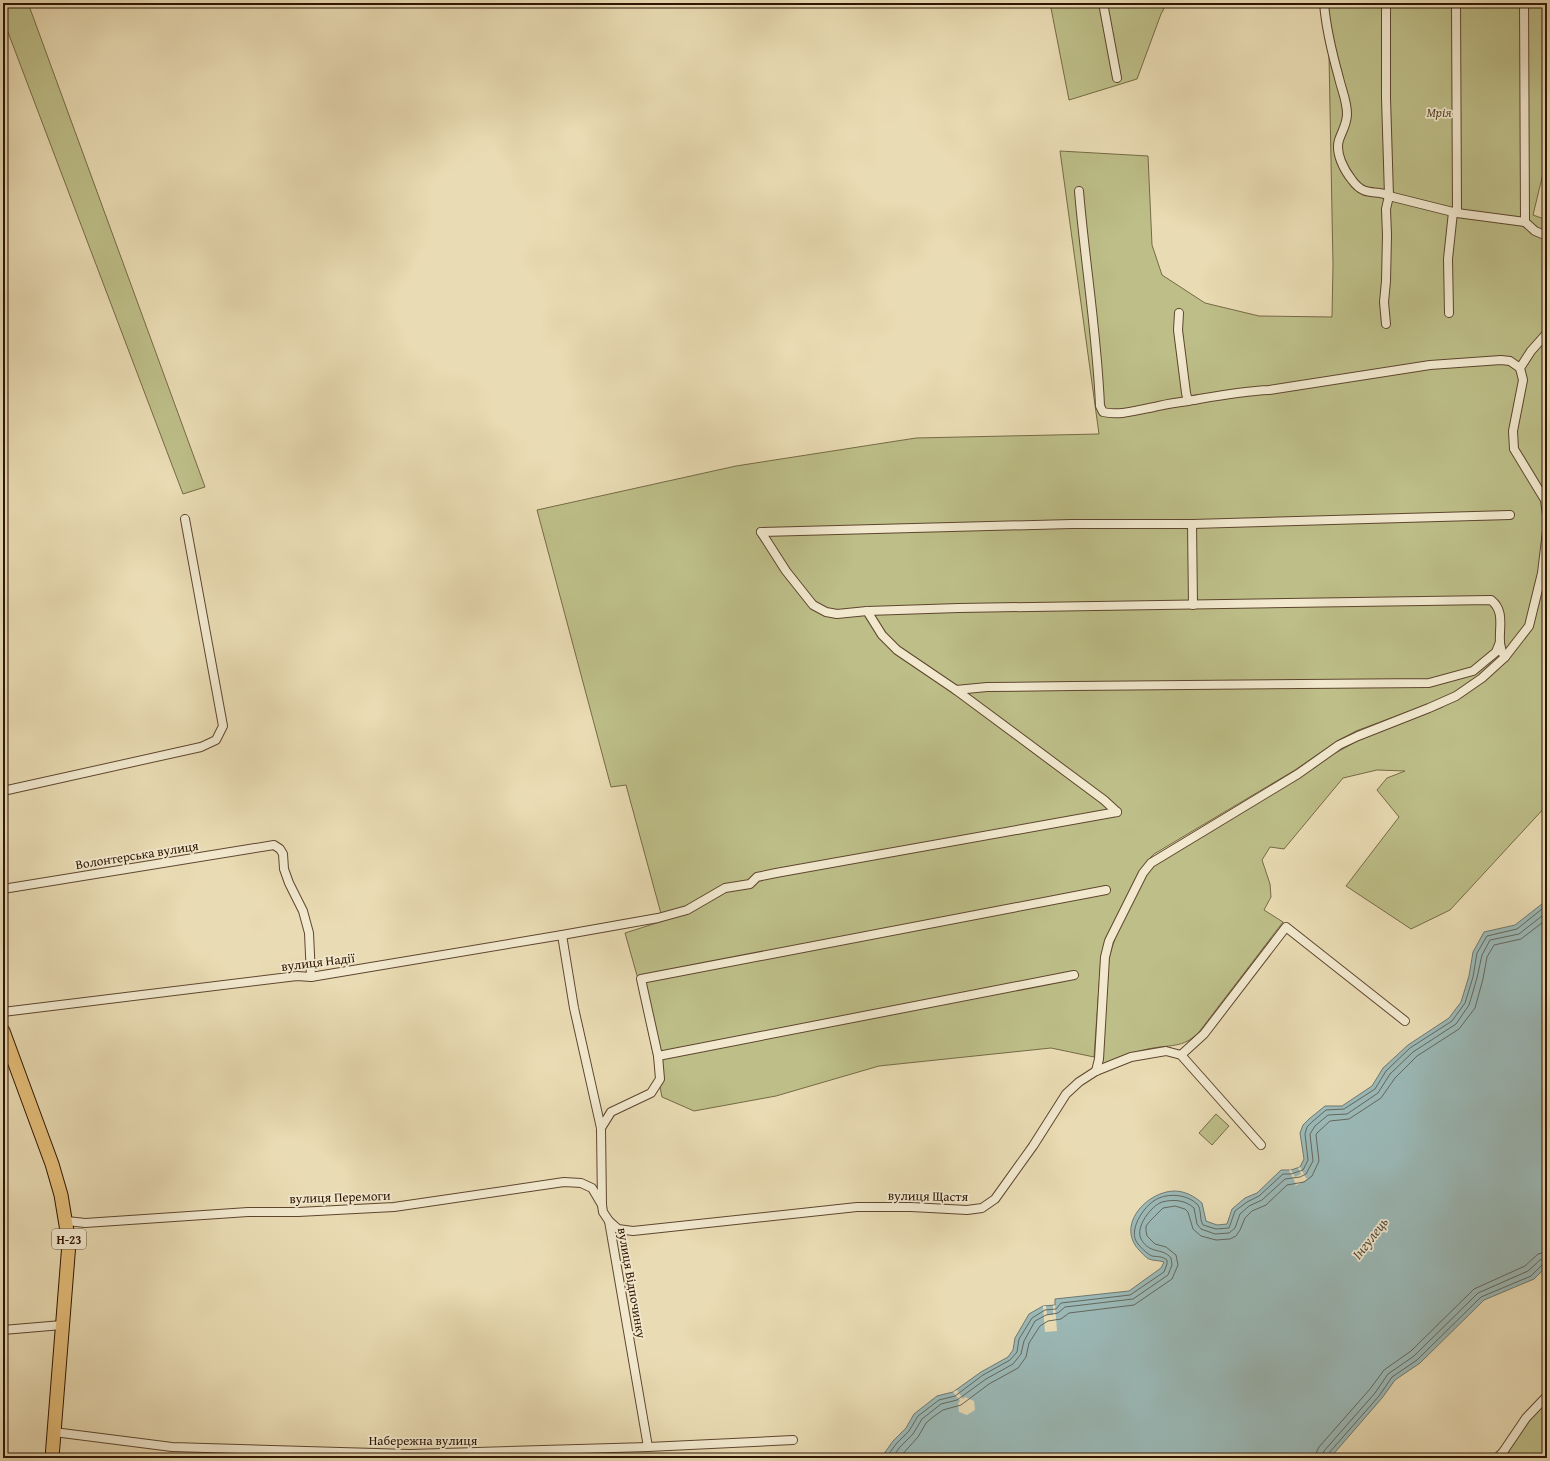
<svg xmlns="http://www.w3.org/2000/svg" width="1550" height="1461" font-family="'Gentium Book Plus',serif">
  <rect width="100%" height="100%" fill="#e9dbb3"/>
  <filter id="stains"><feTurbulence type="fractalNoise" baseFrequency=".005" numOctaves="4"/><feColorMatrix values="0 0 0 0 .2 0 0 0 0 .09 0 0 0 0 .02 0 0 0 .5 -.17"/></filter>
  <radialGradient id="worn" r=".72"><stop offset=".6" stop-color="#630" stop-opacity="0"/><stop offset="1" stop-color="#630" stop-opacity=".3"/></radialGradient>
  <!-- green -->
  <g fill="#bdbe88" stroke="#766a45">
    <path d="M3,3H28L205,487L183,494L3,19Z"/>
    <path d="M1050,3H1167L1161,14L1137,79L1069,100Z"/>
    <path d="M1328,3H1547V157L1533,215L1547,220V805L1450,910L1411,929L1346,886L1399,817L1377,790L1387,778L1405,771L1377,770L1343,778L1284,849L1270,847L1262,860L1270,884L1271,897L1264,910L1283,922L1199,1032C1183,1049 1170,1044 1148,1049C1132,1052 1117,1059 1102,1065L1109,958C1116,930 1135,890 1152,866L1330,756L1359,740L1443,707L1442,699L1356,731L1337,741L1295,770L1154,854L1147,861L1101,958L1094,1057L1051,1048L879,1066L776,1096L694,1111L662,1097L638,979L625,933L663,921L626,785L611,787L537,510L736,466L916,438L1099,434L1060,151L1148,156L1152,245L1162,275L1205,303L1259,316L1332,317L1333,265Z"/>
    <path d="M1216,1114L1229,1126L1212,1145L1199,1133Z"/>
    <path d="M1547,1396V1458H1497Z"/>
  </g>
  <!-- water -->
  <path fill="#9bb9b7" stroke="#70776f" d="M1547,900V1266L1534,1279L1484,1300L1420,1363L1395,1380L1382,1398L1330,1458H881L893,1441L906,1428L914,1414L937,1396L953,1392L981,1372L1008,1357L1013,1350L1015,1338L1029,1314L1043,1306L1055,1305V1299L1129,1291L1161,1268L1164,1262C1159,1260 1153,1261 1149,1259C1146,1258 1142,1253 1140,1251C1115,1226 1146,1192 1174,1191C1185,1191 1194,1196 1202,1203L1206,1221L1217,1225L1227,1224L1232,1209L1245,1198L1257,1193L1281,1170H1291L1300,1167L1304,1159L1300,1133L1303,1125L1309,1119L1325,1106H1342L1372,1086L1383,1068L1408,1045L1449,1018L1461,1002L1469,976L1473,952L1484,932L1515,925Z"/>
  <!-- pier -->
  <g fill="#e9dbb3">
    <path d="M1300,1167L1306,1178L1308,1179L1295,1186L1296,1184L1289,1170H1291L1295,1177L1301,1174L1298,1168Z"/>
    <path d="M1055,1305L1057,1331L1045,1332L1043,1306H1046L1047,1315H1053V1306Z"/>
    <path d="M957,1390L963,1399L965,1397L974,1401L975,1410L967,1415L959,1412L958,1403L960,1401L953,1392Z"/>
  </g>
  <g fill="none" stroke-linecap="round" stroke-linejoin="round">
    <!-- shore -->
    <g stroke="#65675c" stroke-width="1">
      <path d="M886,1458L896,1444L909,1431L918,1416L939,1400L955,1396L983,1375L1010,1360L1017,1352L1019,1339L1032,1318L1045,1310L1056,1309L1061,1303L1130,1295L1164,1272L1167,1264V1260C1162,1256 1158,1257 1152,1256C1147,1254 1139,1246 1136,1241C1129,1227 1146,1203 1159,1198C1171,1193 1188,1195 1197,1204C1202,1209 1199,1219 1203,1225L1216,1229L1229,1228L1235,1211L1247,1202L1259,1196L1283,1174H1291L1303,1170L1308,1160L1305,1134L1307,1127L1312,1122L1326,1110L1344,1109L1375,1089L1386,1071L1410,1048L1452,1021L1465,1003L1473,977L1477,953L1487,936L1517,929L1547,905"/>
      <path d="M892,1458L900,1447L913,1434L922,1419L941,1404L957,1400L986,1379L1013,1364L1021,1354L1024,1341L1035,1321L1046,1315L1058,1313L1065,1307L1133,1299L1168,1275L1172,1265L1171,1258C1162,1247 1150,1255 1141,1239C1135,1227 1151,1206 1162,1202C1174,1199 1185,1200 1194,1208L1197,1224L1201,1229L1215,1234L1229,1233L1235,1228L1240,1214L1249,1206L1262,1200L1285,1179L1300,1177L1306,1174L1313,1161L1310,1134L1315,1126L1328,1115L1347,1114L1378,1093L1390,1074L1413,1052L1456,1024L1469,1005L1477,978L1482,955L1490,940L1519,934L1547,912"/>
      <path d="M899,1458L918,1437L926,1423L933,1417L943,1410L961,1405L989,1384L1018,1368L1026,1357L1029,1343L1040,1326L1048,1321L1061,1319L1069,1313L1134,1305L1172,1279L1178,1265L1176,1255L1166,1247L1155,1244L1147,1236L1146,1231V1226L1150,1221L1163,1208L1175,1206L1185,1209L1188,1212L1193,1229L1201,1236L1216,1240L1230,1239L1236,1236L1240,1230L1245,1218L1252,1211L1266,1205L1287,1185L1304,1182L1312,1176L1319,1161L1316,1135L1317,1133L1330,1121L1349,1119L1381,1098L1395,1078L1417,1056L1459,1029L1475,1008L1483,979L1487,957L1494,945L1521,939L1547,919"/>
      <path d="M1316,1458V1453L1319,1447L1370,1389L1384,1370L1411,1351L1474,1289L1525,1266L1538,1254L1547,1252"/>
      <path d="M1322,1458L1324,1451L1375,1393L1388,1374L1414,1356L1478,1293L1528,1271L1540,1260L1547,1258"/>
      <path d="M1327,1458L1328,1454L1379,1396L1392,1377L1417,1360L1481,1297L1531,1276L1543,1264L1547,1263"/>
    </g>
    <!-- street casing -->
    <g stroke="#5e462e" stroke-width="10">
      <g id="street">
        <path d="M1103,3L1117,78"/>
        <path d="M1324,3C1326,29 1332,53 1339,78C1342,91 1347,101 1347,114C1347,124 1342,131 1339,140C1335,153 1344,170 1352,180C1366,199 1376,188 1389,196L1457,213L1525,222L1535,231L1547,236"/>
        <path d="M1456,3L1457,213"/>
        <path d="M1524,3L1525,222"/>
        <path d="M1079,191C1085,263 1097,333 1100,406L1103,412C1120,416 1137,410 1154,407C1169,403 1184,402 1199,399C1222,395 1245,391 1269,390L1430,365L1501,360L1510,361L1520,368"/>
        <path d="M1179,313L1178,330L1186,393L1188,401"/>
        <path d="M1449,313L1448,259L1453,212"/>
        <path d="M1386,324L1384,302L1386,281L1387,235L1386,209L1389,196L1386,98V3"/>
        <path d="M1547,333L1531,351L1520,368L1523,380L1513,431L1514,449L1545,500L1547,515"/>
        <path d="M1192,524L1193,605"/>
        <path d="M761,532L786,571L813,605L826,612L837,614L867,611L959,608L1491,600C1510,615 1492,639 1505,657"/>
        <path d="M761,532L1071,524H1192L1510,515"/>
        <path d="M867,611L882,635L897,650L956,690L987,687L1073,686L1429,683L1473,671L1496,652L1500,642"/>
        <path d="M956,690L1104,800L1117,812"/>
        <path d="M3,791L201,747L216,740L223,726L185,519"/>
        <path d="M3,889L274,845L280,849L283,854L284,869L289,883L303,911L309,933L311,977"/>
        <path d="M562,935L574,1008L601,1128L602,1205L603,1212L609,1221L648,1447"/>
        <path d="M3,1012L297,976L311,977L562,935L658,918L687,910L725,888L750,884L757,877L776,873L1117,812"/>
        <path d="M1181,1055L1204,1034L1286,927L1405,1021"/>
        <path d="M658,1056L1074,975"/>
        <path d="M1096,1071L1099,1059L1105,957L1109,941L1143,873L1151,863L1298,774L1339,745L1358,736L1429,708L1456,696L1482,678L1505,657L1529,626L1542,573L1547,531"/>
        <path d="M601,1128L611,1112L651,1093L660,1079L658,1056L641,979L1106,890"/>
        <path d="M67,1221L85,1223L248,1212H298L394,1207L564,1182L581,1183L592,1188L602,1205"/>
        <path d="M609,1221L618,1229L633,1231L857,1207H911L967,1210L982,1208L995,1199L1033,1146L1066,1094L1079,1082L1096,1071L1131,1057L1166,1051L1181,1055L1261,1145"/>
        <path d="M3,1330L62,1325"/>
        <path d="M54,1432L172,1447L410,1454L648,1447L793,1440"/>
        <path d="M1497,1458L1503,1452L1526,1418L1547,1396"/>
      </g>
    </g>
    <!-- primary casing -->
    <g stroke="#2f1502" stroke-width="15">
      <path id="primary" d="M3,1031L52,1164L61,1195L69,1243L52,1458"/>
    </g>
    <!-- street -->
    <use href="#street" stroke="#f1e8ce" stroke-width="8"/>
    <!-- primary -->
    <use href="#primary" stroke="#e4be7a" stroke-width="13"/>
  </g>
  <g text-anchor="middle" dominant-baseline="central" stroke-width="3.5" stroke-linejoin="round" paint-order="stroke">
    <!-- shield labels -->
    <rect fill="#f1e8ce" stroke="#69543f" stroke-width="1" x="52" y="1229" width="34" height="20" rx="3"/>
    <g font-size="12" font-weight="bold" fill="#2f1502">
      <text x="69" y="1239">Н-23</text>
    </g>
    <!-- park labels -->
    <g font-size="13" font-style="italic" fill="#5a482a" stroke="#f1e8ce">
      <text x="1439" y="112">Мрія</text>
    </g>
    <!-- street labels -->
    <g font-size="13" fill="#2f1502" stroke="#f1e8ce">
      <text transform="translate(137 855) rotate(-9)">Волонтерська вулиця</text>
      <text transform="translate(318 962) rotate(-7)">вулиця Надії</text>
      <text transform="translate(928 1196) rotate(1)">вулиця Щастя</text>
      <text transform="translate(340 1197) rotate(-2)">вулиця Перемоги</text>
      <text transform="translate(632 1283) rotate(80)">вулиця Відпочинку</text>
      <text x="423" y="1440">Набережна вулиця</text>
    </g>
    <!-- water labels -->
    <g font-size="14" font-style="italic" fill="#554e41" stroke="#f1e8ce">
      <text transform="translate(1370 1238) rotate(-52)">Інгулець</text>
    </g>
  </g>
  <!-- margin -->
  <rect width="1550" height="1461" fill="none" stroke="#e9dbb3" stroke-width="16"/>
  <rect x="4" y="4" width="1542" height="1453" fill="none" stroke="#2f1502" stroke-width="2"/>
  <rect x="8" y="8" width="1534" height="1445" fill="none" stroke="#2f1502"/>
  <rect width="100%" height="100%" filter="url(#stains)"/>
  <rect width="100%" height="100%" fill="url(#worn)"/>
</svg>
